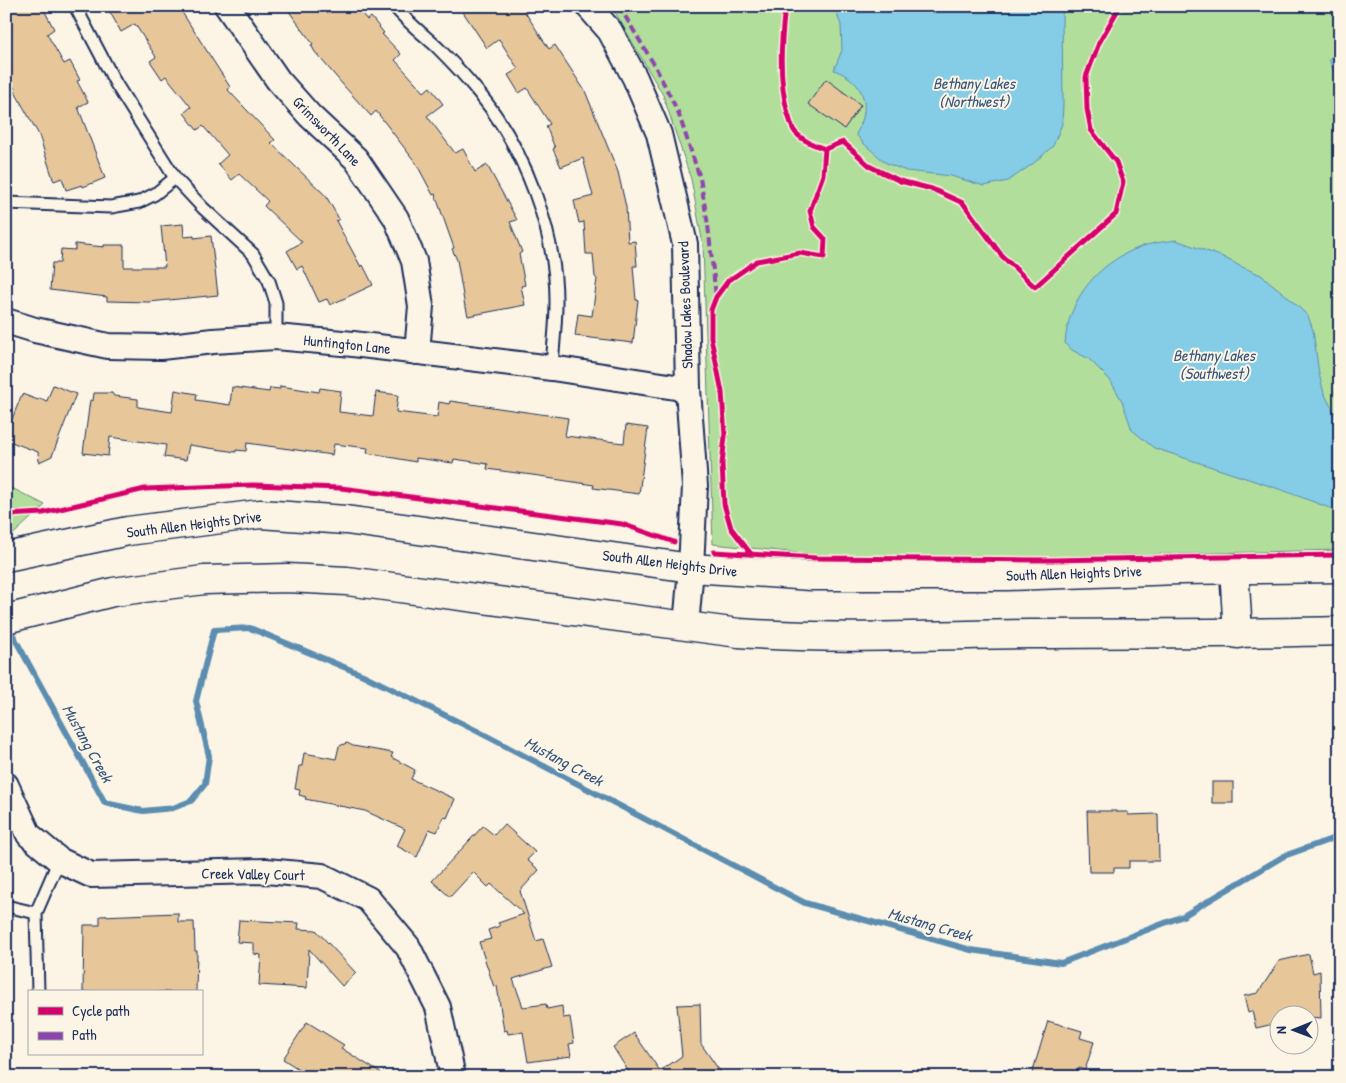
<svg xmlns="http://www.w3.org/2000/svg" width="1346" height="1083" font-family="'Patrick Hand',sans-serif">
  <rect width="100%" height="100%" fill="#fcf5e5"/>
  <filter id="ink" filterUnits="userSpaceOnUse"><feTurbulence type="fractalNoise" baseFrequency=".02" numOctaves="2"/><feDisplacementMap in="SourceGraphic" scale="10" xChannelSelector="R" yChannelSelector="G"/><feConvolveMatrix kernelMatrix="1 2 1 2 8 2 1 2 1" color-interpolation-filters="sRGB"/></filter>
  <g filter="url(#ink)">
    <!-- green -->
    <g fill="#b2de9b" stroke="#66867c">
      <path d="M610,6H1340V550L875,561L713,544L703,245L691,179L663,95L616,14Z"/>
      <path d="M6,485L45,505L6,541Z"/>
    </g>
    <!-- water -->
    <g fill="#85cce6" stroke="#5b8db0">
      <path d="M834,6H1063L1062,19L1063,104L1062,124L1053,146L1034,163L1008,181L984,186L951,176L906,171L886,163L862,142L856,134C872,107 865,81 834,70L842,50L841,25Z"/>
      <path d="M1340,48V88L1329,59Z"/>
      <path d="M1176,240L1223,257L1240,266L1261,275L1287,296L1308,316L1313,330L1319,374L1324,393L1340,424V512L1285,491L1154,448L1132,430L1122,401L1110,380L1089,359L1072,350L1065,344C1068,299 1097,264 1138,248C1149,243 1164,242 1176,240Z"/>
    </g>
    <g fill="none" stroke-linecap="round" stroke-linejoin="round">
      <!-- stream -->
      <g stroke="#5b8db0" stroke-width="6">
        <path d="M1339,6L1340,7"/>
        <path d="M8,626L105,803L143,811L173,808L191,801L205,784L209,756L196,701L214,630L250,628L363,675L477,731L805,903L971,950L1061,963L1183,916L1284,856L1340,836"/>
      </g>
    </g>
    <!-- building -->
    <g fill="#e7c79a" stroke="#1b2f5e">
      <path d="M6,6H42L54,29L47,34L64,64L70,61L80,80L77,81L88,102L78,107L105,178L83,187L82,185L66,190L62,178L54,181L53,179L39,135L15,92L16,91L6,73Z"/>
      <path d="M110,6H178L230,87L228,90L275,140L271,143L326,196L339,219L336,221L361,267L363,265L373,285L330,305L327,299L319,302L302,266L297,269L287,251L302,242L264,206L268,201L239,174L232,180L218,164L228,155L203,126L197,130L184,113L191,107L166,76L162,79L150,61L156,57L135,24L121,32L110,12L112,11Z"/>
      <path d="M285,6H356L367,20L371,17L384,33L382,34L401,54L395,60L424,92L430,87L443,104L427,116L455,153L463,149L475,172L487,165L517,220L510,222L522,252L519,254L525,285L521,286L525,305L468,316L466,307H465L457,260L452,249L454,248L435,194L433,195L416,163L376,111L371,116L344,86L315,52L311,45L313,44Z"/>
      <path d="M459,6H521L549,49L555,45L585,91L618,172L626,207L628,242L635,241L637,266H633L636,300H638L633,343L575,336L578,314L592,316L597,279L595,277L593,254H586L584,222L579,223L574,201L593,196L583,158L561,167L553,149L555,148L546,126L550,124L527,88L519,93L508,75L518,69L499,39L487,48Z"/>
      <path d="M826,79L861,105L844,129L808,104Z"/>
      <path d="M183,224L184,237L194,236V238L211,236L218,295L149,302L107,301V297L50,290L52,263H60L61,249L75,250V244L104,247V245H124V267H165L161,226Z"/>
      <path d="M53,385L76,394L52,456L39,462L38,452L6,440V434L22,394L38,400L39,398L47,401Z"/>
      <path d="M280,386L319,392L320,388L341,391L339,412L373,416L376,392L398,395L396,412L437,417L439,402L449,404L450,401L568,418L565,436L624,443L626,425L648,428L639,494L593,488L594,485L547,478V477L487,469L488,464L454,459L453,463L416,458V462L367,453L368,448L334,444L332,455L247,443L246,451L236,450V452L189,445L186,460L164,457L166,445L110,437L108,456L83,453L90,400L93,401L94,393H112L114,396L138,399V407L172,412L175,390L197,394L196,400L230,405L232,387L269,392L270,388L280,389Z"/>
      <path d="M347,743L353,746L393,753L391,757L415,770L411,779L455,799L447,818L444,817L437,832L429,829L417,857L397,846L405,829L365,811L305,799L306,797L299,795L300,790L295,789L299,766H302L304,753L336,759L339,746Z"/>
      <rect x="1212" y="782" width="21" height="21"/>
      <path d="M1087,811H1116V812H1128V815L1158,814L1159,861H1129V868H1114V872H1089Z"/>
      <path d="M504,824L535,852L527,860L539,870L520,891L536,941L543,939L552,967L513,979L523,1007L546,1004L547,1009L562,1006L563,1018L570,1017L574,1043L569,1044L571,1056L528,1062L523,1032L508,1034L507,1030L504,1031L497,986L494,987L479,942L491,939L488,930L500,926L498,923L524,914L491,884L488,887L473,872L450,897L432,881L483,826L494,835Z"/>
      <path d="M178,913V922H194L195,951H197L196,992H83L84,925H100V916Z"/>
      <path d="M239,920L299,923L298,929L316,930L356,973L342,986L309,949L307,988L259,985L261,955L254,954V943L237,942Z"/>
      <path d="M1309,954L1313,973L1320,971L1321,1018L1308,1017V1016H1278V1023L1256,1028L1252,1011L1248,1013L1244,996L1258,993L1279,961Z"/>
      <path d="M700,1004L701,1044L724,1077H632L613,1047L634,1033L660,1071L682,1056L677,1005Z"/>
      <path d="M1048,1021L1082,1031L1080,1038L1094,1042L1085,1070L1079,1068L1077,1077H1031Z"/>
      <path d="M307,1022L344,1045L341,1048L387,1077H311L283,1059Z"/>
    </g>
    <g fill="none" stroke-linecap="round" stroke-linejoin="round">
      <!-- lane casing -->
      <g stroke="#1b2f5e" stroke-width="15">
        <g id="lane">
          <path d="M394,6C407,22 423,34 438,48C452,62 467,78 479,93C524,148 557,233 556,304C556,325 553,347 552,368"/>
          <path d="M175,178L203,208L253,254L269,281L276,303V337"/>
          <path d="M6,203L111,207L139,202L155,194L175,178L116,84L75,6"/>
          <path d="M6,906L36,913"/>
          <path d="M38,992L36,913L59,860"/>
        </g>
      </g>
      <!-- street casing -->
      <g stroke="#1b2f5e" stroke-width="28">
        <g id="street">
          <path d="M227,6L278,80L310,116L356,159L396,218L414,261L421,306L417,352"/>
          <path d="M588,6L610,31L635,78L659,134L685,244L688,389L695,486L691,568L686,626"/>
          <path d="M6,321L35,330L108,346L161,347L213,341L276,337L353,344L552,368L688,389"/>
          <path d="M6,785L29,835L59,860L91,875L266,871L322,876L368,899L408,947L438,1007L453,1077"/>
        </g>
      </g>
      <!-- secondary casing -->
      <g stroke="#1b2f5e" stroke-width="31">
        <g id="secondary">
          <path d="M6,557L128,531L260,514L346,520L691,568L811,576H1007L1179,570L1340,568"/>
          <path d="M1234,568L1238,634"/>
          <path d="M6,619L113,592L204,580L287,578L347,581L739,633C836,640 933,635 1030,634C1133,633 1236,634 1340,631"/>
        </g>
      </g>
      <!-- lane -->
      <use href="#lane" stroke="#fcf5e5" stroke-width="11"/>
      <!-- street -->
      <use href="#street" stroke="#fcf5e5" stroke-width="24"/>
      <!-- secondary -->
      <use href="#secondary" stroke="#fcf5e5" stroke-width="28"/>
      <!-- quiet -->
      <path stroke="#8e44ad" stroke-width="4" stroke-dasharray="8 4" stroke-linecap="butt" d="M619,6L655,66L678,112L700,178L708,225L716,297"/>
      <!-- cycleway casing -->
      <g stroke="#fcf5e5" stroke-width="8">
        <g id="cycleway">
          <path d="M785,6C781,42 778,78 788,114C790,119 791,127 795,132C803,141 814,145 825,149L843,142L871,167L900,181L932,189L963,203L1002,256L1035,287L1116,214L1123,182L1116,162L1091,130L1087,109L1086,77L1099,43L1120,6"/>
          <path d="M6,515L43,513L145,489L253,485L341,488L622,524L674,542"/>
          <path d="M714,552L817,558L1051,560L1340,555"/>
          <path d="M751,554L731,528L724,504L722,464L725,436L722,392L711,338V310L716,297L728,281L757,261L800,253L824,257L825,239L814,227L810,211L823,175L825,149"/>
        </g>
      </g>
      <!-- cycleway -->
      <use href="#cycleway" stroke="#d6006c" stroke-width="5"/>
    </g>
  </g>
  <g text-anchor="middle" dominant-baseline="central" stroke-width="4" stroke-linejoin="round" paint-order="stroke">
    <!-- street labels -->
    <g font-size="15" fill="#1b2f5e" stroke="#fcf5e5">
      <text transform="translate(327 131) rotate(46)">Grimsworth Lane</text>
      <text transform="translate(685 305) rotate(-92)">Shadow Lakes Boulevard</text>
      <text transform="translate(347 344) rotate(6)">Huntington Lane</text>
      <text transform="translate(194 524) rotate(-7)">South Allen Heights Drive</text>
      <text transform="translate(670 563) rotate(7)">South Allen Heights Drive</text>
      <text transform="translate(1074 573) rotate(-2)">South Allen Heights Drive</text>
      <text transform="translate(253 874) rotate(1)">Creek Valley Court</text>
    </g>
    <!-- water labels -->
    <g font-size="16" font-style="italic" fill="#365680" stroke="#fcf5e5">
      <text x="974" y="83">Bethany Lakes<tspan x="974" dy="18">(Northwest)</tspan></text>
      <text x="1214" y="355">Bethany Lakes<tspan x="1214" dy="18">(Southwest)</tspan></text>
      <text transform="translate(88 743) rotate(61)">Mustang Creek</text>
      <text transform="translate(564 761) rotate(28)">Mustang Creek</text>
      <text transform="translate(930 924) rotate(16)">Mustang Creek</text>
    </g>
  </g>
  <!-- margin -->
  <rect width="1346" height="1083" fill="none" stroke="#fcf5e5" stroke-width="25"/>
  <rect x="12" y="12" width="1321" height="1058" fill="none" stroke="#1b2f5e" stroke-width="2" filter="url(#ink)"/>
  <!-- legend -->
  <rect x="28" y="990" width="175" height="65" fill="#fcf5e5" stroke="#a2a6af"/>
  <rect x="38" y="1007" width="25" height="8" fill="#d6006c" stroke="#a2a6af"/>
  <text x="72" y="1016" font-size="15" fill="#1b2f5e">Cycle path</text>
  <rect x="38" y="1032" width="25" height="8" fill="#8e44ad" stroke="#a2a6af"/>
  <text x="72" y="1040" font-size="15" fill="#1b2f5e">Path</text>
  <!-- north arrow -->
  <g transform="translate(1294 1030) rotate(269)"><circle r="24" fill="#fcf5e5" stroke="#a2a6af"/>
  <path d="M0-4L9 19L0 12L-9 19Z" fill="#1b2f5e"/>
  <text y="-8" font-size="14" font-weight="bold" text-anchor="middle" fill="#1b2f5e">N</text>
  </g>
</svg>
